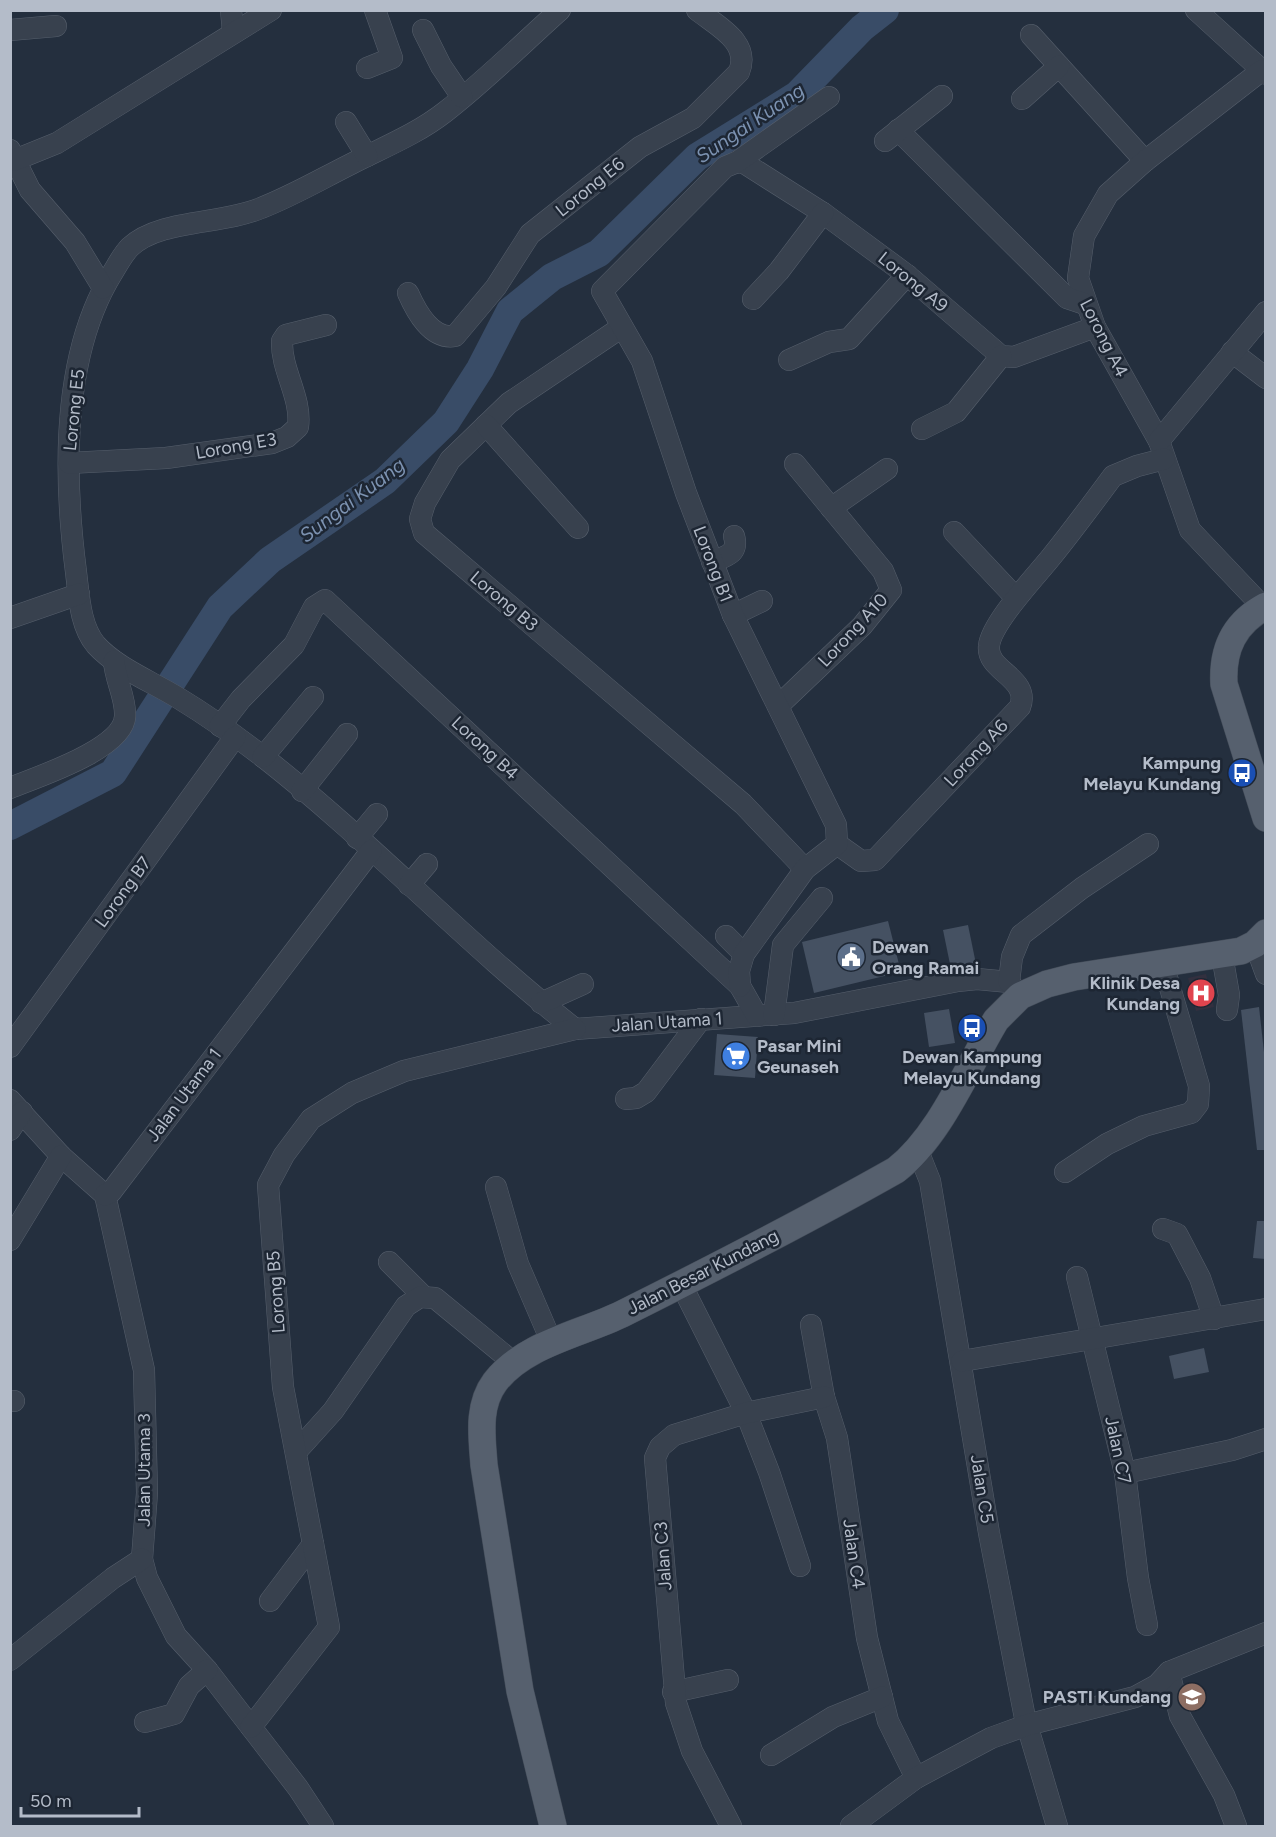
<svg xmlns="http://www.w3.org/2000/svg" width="1276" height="1837" font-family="Figtree,sans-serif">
  <rect width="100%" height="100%" fill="#242f3e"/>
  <!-- medical -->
  <path fill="#32303f" d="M1206,974L1214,1007L1196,1011L1188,978Z"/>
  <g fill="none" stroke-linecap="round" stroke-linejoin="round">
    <!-- river -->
    <path stroke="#394c67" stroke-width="28" d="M10,826L113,773L220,607L270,560L385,481L446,422L480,369L510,311L552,277L599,253L697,157L797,95L862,28L885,10"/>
  </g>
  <!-- building -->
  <g fill="#455162">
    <path d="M888,921L901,972L814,993L802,942Z"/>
    <path d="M968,925L976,964L951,969L943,930Z"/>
    <path d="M1259,1007L1266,1070V1150H1257L1241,1010Z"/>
    <path d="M949,1009L955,1043L929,1047L924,1013Z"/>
    <path d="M717,1034L758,1037L755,1078L714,1075Z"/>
    <path d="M1257,1221H1266V1259L1253,1258Z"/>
    <path d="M1204,1348L1209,1372L1174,1379L1169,1356Z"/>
  </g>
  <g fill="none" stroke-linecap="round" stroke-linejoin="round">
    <!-- minor casing -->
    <g stroke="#565f6c" stroke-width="22">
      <g id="minor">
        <path d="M231,10L233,32"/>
        <path d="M560,10C522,44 485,81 445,112C417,134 382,148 351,164C321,179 292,196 261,208C221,225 160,219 130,247C123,254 118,264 113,272C61,355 64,478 76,572C79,596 80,626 96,645C118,669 153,682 180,699C208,716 236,736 262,756C371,841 466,944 575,1029L794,1013L958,981L977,979L1009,982L1020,996"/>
        <path d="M1196,10L1266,74"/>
        <path d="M10,30L56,26"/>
        <path d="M423,30L441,66L462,97"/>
        <path d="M1031,35L1145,161"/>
        <path d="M367,68L392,58L375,10"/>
        <path d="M1261,71L1145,161L1108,194L1084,236L1078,278L1095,327L1159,441L1190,530L1263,607"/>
        <path d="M1022,99L1059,66"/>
        <path d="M346,122L367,156"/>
        <path d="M898,130L1067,298L1085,304"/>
        <path d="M885,141L942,96"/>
        <path d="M10,150L30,190L75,242L103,288"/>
        <path d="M15,160L57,143L271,10"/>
        <path d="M737,162L744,163L823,213L907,275L1001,356L1014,357L1095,327"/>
        <path d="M408,293C416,311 431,340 455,336L496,287L530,234L640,147L693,118L739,72C751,42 717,26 697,10"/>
        <path d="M753,299L779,271L823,213"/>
        <path d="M622,327L509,403L450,460L425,503L420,519L424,533L743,804L805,869"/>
        <path d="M1232,352L1266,378"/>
        <path d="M789,360L829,342L849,339L907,275"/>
        <path d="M486,425L578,528"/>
        <path d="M922,429L956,412L1001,356"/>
        <path d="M1159,441L1266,312"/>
        <path d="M69,463L166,458L272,443L287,437L298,427C302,397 281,371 282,341L286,335L326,325"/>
        <path d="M831,508L887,469"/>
        <path d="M954,532L1016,598"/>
        <path d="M712,562C726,556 739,554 734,536"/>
        <path d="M733,615L762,601"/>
        <path d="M10,618L79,594"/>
        <path d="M778,706L862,626L891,590L883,571L795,464"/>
        <path d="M220,726L241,699L294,645L314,607L325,600L740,986L757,1016"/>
        <path d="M263,757L313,697"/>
        <path d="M10,788C37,777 124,749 125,716C126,697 115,680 114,661"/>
        <path d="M302,791L347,734"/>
        <path d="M357,838L377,814"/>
        <path d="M837,844L861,861L875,860L1020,707C1031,678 986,671 989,646C991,623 1037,575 1052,556C1073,530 1093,503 1113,476L1137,466L1164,459"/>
        <path d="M409,885L427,864"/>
        <path d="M726,936L744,954"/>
        <path d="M1255,944L1266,974"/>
        <path d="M1222,955L1229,995L1227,1010"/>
        <path d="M1009,982L1012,957L1021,935L1082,888L1148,844"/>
        <path d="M740,986L739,971L744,954L805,869L837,844L836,825L733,615L686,493L642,361L602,291L725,167L737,162L829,97"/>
        <path d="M541,1003L583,984"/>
        <path d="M774,1015L783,945L822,898"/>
        <path d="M10,1047L235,737"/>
        <path d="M626,1099L636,1098L646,1092L701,1019"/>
        <path d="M10,1100L61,1156L105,1195L144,1370L147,1493L142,1559L147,1578L176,1636L207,1670L298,1788L323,1826"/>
        <path d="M10,1130L22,1112"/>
        <path d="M918,1151L930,1181L989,1533L1025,1718L1057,1826"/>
        <path d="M1065,1172L1107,1144L1144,1126L1191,1113L1198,1104L1199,1086L1163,964"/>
        <path d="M496,1187L518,1264L552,1343"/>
        <path d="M105,1195L111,1192L371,851"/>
        <path d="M1163,1229L1177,1234L1200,1278L1214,1319"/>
        <path d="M10,1240L61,1156"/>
        <path d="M389,1262L424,1297"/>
        <path d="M1077,1277L1125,1473L1138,1578L1147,1625"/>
        <path d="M681,1284L746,1413L769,1472L800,1566"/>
        <path d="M811,1325L824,1397L837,1438L867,1638L888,1721L916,1778"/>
        <path d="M962,1361L1266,1309"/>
        <path d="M10,1401H14"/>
        <path d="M296,1452L333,1411L406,1306L420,1297L435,1298L514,1363"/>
        <path d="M1125,1473L1232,1450L1266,1439"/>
        <path d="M270,1601L313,1544"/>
        <path d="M10,1660L113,1578L142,1559"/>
        <path d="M1169,1672L1180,1716L1224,1795L1236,1826"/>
        <path d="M673,1692L728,1680"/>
        <path d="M145,1722L174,1714L189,1686L207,1670"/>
        <path d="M251,1727L329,1627L283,1387L268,1185L284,1155L311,1119L352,1093L404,1071L575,1029"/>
        <path d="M771,1755L833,1717L882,1697"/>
        <path d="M731,1826L692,1751L676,1703L655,1458L660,1447L674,1435L746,1413L824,1397"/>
        <path d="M851,1826L916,1778L991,1738L1027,1725L1135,1697L1157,1685L1169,1672L1266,1633"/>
      </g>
    </g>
    <!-- major casing -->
    <g stroke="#414a57" stroke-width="28">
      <g id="major">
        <path d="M1266,606C1234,623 1222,649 1224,684L1266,818"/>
        <path d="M553,1826L520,1691L484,1465C482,1437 477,1406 495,1382C524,1344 581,1334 622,1314C714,1268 806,1221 896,1170C940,1136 967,1068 996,1020L1020,996L1047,984L1074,977L1241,951L1255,944L1266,933"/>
      </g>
    </g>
    <!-- minor -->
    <use href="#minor" stroke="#38414e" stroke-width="21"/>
    <!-- major -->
    <use href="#major" stroke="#56606e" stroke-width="27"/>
  </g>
  <!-- icons -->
  <defs>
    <g id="bus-disc" transform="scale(1.5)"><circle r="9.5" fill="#1a4fb4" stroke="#1d2633"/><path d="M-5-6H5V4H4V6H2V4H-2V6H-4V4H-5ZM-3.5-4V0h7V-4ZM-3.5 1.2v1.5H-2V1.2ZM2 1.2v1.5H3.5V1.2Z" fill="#fff"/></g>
    <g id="civic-disc" transform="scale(1.5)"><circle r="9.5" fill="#5c6f8a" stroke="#1d2633"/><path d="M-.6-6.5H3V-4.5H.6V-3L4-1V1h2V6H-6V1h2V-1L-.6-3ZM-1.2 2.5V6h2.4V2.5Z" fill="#fff"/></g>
    <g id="hospital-disc" transform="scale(1.5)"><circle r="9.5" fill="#e0444e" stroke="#1d2633"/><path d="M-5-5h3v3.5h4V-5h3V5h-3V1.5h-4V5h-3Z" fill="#fff"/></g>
    <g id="supermarket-disc" transform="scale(1.5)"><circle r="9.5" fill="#3f7fe0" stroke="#1d2633"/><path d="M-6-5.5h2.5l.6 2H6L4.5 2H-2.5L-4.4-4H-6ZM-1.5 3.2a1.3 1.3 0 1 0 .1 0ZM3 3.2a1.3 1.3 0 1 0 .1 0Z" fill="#fff"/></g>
    <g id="school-disc" transform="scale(1.5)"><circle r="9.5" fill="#8d6e63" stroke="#1d2633"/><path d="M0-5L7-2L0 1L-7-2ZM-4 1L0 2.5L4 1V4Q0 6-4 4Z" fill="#fff"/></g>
  </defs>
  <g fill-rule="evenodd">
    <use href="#bus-disc" x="1242" y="773"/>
    <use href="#civic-disc" x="851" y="957"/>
    <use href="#hospital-disc" x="1201" y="993"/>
    <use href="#bus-disc" x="972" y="1028"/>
    <use href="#supermarket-disc" x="736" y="1056"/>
    <use href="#school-disc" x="1192" y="1697"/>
  </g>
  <g text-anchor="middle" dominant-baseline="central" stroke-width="5" stroke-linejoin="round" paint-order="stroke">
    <!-- street labels -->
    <g font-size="18" fill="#b4bcc9" stroke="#1d2633">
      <text transform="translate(590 187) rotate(-39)">Lorong E6</text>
      <text transform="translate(913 282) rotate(39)">Lorong A9</text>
      <text transform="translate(1104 338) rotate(63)">Lorong A4</text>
      <text transform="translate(74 410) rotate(-84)">Lorong E5</text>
      <text transform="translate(236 446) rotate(-10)">Lorong E3</text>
      <text transform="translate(713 564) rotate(69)">Lorong B1</text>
      <text transform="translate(504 601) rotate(40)">Lorong B3</text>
      <text transform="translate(853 630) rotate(-47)">Lorong A10</text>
      <text transform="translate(485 748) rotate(43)">Lorong B4</text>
      <text transform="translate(976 753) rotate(-47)">Lorong A6</text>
      <text transform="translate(123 892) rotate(-54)">Lorong B7</text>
      <text transform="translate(667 1022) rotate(-4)">Jalan Utama 1</text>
      <text transform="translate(184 1095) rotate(-53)">Jalan Utama 1</text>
      <text transform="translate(703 1272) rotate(-27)">Jalan Besar Kundang</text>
      <text transform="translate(276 1292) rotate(-94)">Lorong B5</text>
      <text transform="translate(1118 1450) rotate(78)">Jalan C7</text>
      <text transform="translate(144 1470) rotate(-90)">Jalan Utama 3</text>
      <text transform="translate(982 1489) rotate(81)">Jalan C5</text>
      <text transform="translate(854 1554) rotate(82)">Jalan C4</text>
      <text transform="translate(663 1556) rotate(-94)">Jalan C3</text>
    </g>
    <!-- poi labels -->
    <g font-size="18" font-weight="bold" fill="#b4bcc9" stroke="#1d2633" text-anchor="end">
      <text x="1221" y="763">Kampung<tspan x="1221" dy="21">Melayu Kundang</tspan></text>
      <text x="872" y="947" text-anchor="start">Dewan<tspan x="872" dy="21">Orang Ramai</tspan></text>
      <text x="1180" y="983">Klinik Desa<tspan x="1180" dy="21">Kundang</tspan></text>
      <text x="757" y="1046" text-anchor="start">Pasar Mini<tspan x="757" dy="21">Geunaseh</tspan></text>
      <text x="972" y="1057" text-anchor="middle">Dewan Kampung<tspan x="972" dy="21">Melayu Kundang</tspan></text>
      <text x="1171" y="1697">PASTI Kundang</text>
    </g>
    <!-- water labels -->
    <g font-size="20" font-style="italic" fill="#7c92b1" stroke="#1d2633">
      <text transform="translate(750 123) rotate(-34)">Sungai Kuang</text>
      <text transform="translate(352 500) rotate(-37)">Sungai Kuang</text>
    </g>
  </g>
  <!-- border -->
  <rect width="1276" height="1837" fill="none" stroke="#b4bcc9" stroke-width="24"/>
  <!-- scale -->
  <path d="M21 1807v9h118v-9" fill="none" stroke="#b4bcc9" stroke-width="3"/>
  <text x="30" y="1807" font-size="18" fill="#b4bcc9" stroke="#1d2633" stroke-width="4.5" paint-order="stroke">50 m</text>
</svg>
